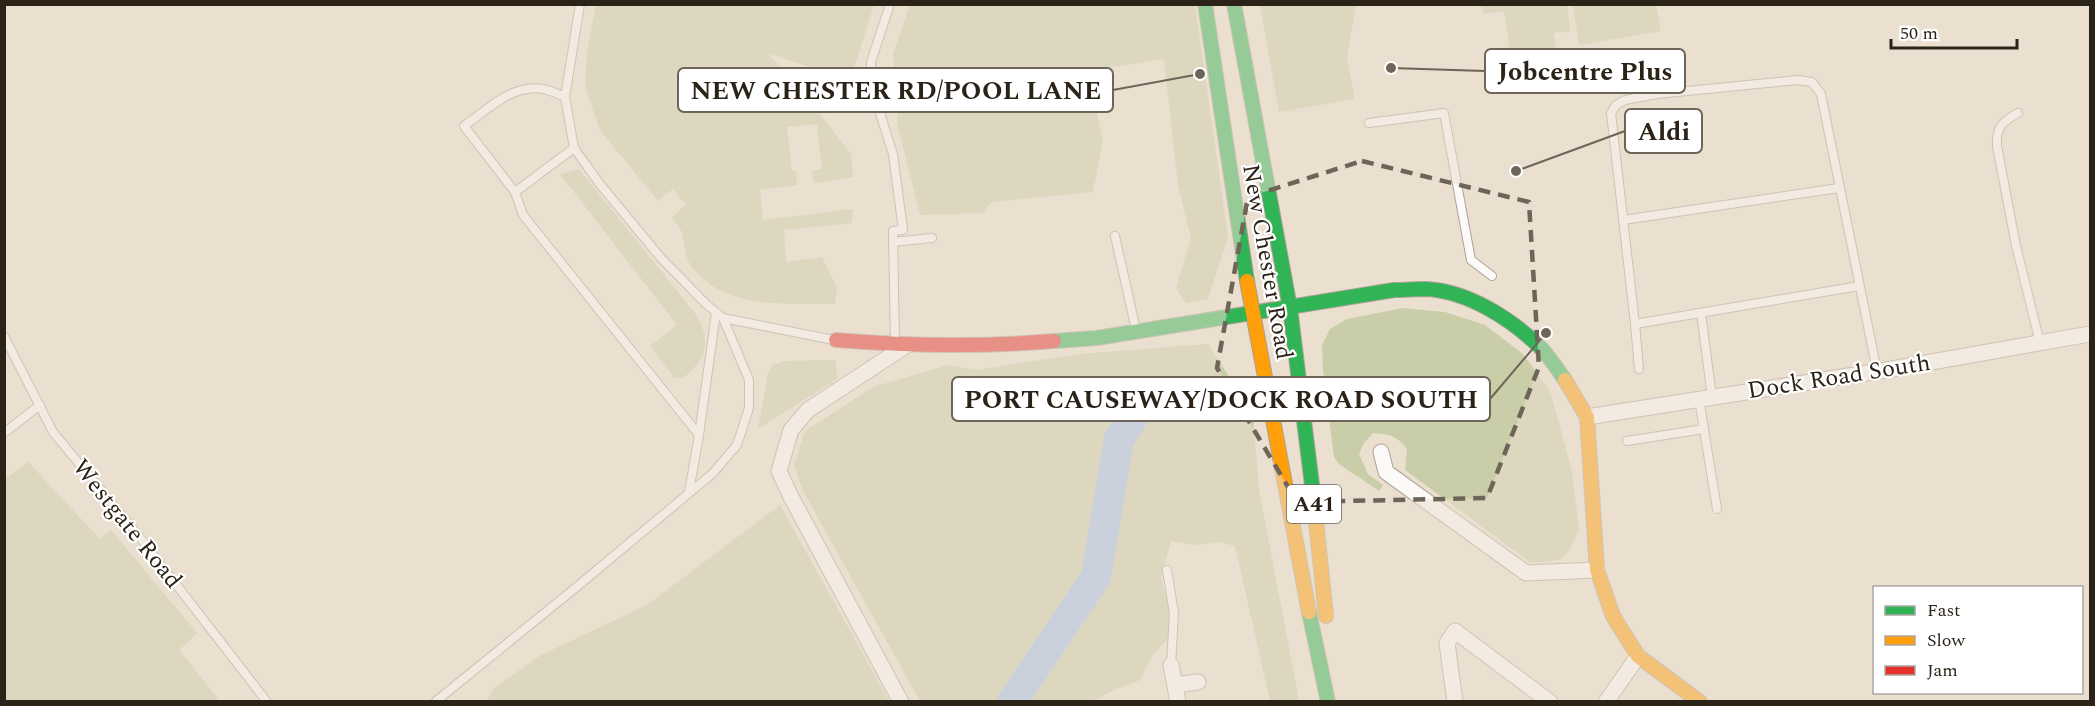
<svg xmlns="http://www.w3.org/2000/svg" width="2095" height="706" font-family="Spectral,serif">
  <rect width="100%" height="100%" fill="#ebdfcf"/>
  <!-- green -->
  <g fill="#c9cea9">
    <path d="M596,5H874L850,80L767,53L792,79L851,154L853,177L814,183L812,171L822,169L817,124L787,127L792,171H796L797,185L760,190L763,220L853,209L852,223L784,230L786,262L822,257L837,288L835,304C785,303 723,311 690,264C684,255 685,242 682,233C680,227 675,222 672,217L686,205L673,189L658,201L600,130L585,87L587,52Z"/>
    <path d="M910,5H1195L1228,237L1208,299L1186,303L1176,288L1191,238L1178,185L1164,59L1087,71L1103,140L1093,192L992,202L982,213L920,215L897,123L898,104L893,54Z"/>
    <path d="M1260,5H1356L1347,58L1355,99L1279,112Z"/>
    <path d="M1481,5H1567L1570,31L1554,33L1557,63L1513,71L1504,11L1483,14Z"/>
    <path d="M1573,5H1656L1661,31L1579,45Z"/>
    <path d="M579,169L694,312C712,339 708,358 683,378H674L650,346L677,325L560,174Z"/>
    <path d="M1403,308L1445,312L1485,325L1523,354L1550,391L1572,471L1579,529L1571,548L1561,559L1547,562H1530L1405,470L1407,449C1398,436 1388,434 1373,433L1364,443L1359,454L1368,474L1383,485L1379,491L1339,464L1334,457L1323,369L1322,345L1330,329L1347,319Z"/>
    <path d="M1208,344L1230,378L1251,392L1259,489L1299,701H1270L1235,546L1219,542L1195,545L1171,541L1161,578L1171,614L1170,636L1152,656L1140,680L1116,689L1093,701H920L803,491L794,465L805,431L873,387L949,365L976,370L1080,354Z"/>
    <path d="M836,360L837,379L758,429L768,373L773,365L784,361Z"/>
    <path d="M28,462L100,539L111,530L197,633L179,650L220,701H5V479Z"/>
    <path d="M780,505L889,701H486L494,688L541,655L647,605Z"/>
  </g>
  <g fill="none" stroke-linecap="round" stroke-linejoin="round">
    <!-- river -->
    <path stroke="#a2bfec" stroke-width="30" d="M1012,702L1096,577L1119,439L1148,394L1156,391"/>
    <!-- lane casing -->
    <g stroke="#aba296" stroke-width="10">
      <g id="lane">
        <path d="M890,4L871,62V85L893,154L903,230L893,231L895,344"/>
        <path d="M565,97C558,94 550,90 543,89C513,83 487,110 464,126L515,192L574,148"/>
        <path d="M2018,113C2002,122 1996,127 1997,146L2016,246L2040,343"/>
        <path d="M1369,123L1444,113L1471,260L1492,276"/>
        <path d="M515,192L523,215L699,435L716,313"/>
        <path d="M1623,220L1839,188"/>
        <path d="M1115,236L1136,330"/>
        <path d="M893,242L932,238"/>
        <path d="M1859,286L1635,324L1611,113L1616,105L1625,100L1657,94L1798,80L1812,82L1821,94L1877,371"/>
        <path d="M1701,313L1712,397"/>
        <path d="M723,318L834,340"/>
        <path d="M1635,324L1639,369"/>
        <path d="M4,336L53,432L138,535L267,702"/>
        <path d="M1699,399L1717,509"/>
        <path d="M4,433L40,405"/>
        <path d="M1627,441L1704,429"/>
        <path d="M689,492L699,435"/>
        <path d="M1167,570L1174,613L1171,665"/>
        <path d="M435,702L579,585L713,473L737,445L749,408V380L723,318L706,304L661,258L599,183L574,148L565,97L580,4"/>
      </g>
    </g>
    <!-- street casing -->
    <g stroke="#aba296" stroke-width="17">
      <g id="street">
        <path d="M1587,417L1886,370L2090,334"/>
        <path d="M1381,452L1386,472L1526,573L1597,570"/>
        <path d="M1171,665L1178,702"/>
        <path d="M1175,685L1198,682"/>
        <path d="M901,702L790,495L779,471L791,430L808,410L907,345"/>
        <path d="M1455,702L1447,643L1455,631L1550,702"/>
        <path d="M1606,702L1638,656"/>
      </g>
    </g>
    <!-- fast casing -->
    <g stroke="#aba296" stroke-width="16">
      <g id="fast">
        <path d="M1205,4L1247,281"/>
        <path d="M1234,4L1290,308L1313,493"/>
        <path d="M1054,341L1097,338L1394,290C1405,290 1416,289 1426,289C1468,291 1511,319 1540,347C1549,356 1557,369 1565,380"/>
        <path d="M1309,612L1328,702"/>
      </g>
    </g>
    <!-- slow casing -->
    <g stroke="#aba296" stroke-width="16">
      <g id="slow">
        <path d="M1247,281L1309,612"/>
        <path d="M1565,380L1587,417L1597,570L1613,616L1638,656L1700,702"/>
        <path d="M1313,493L1326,616"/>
      </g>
    </g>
    <!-- jam casing -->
    <g stroke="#aba296" stroke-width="16">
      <path id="jam" d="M836,340C909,346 981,347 1054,341"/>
    </g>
    <!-- lane -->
    <use href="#lane" stroke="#fcfaf8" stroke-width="8"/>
    <!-- street -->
    <use href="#street" stroke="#fcfaf8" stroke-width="15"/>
    <!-- fast -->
    <use href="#fast" stroke="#30b455" stroke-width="14"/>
    <!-- slow -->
    <use href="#slow" stroke="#ff9f0a" stroke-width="14"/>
    <!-- jam -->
    <use href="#jam" stroke="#e5322d" stroke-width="14"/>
  </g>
  <!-- marked area -->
  <path d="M0 0H2095V706H0ZM1362,161L1529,202L1539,367L1487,498L1297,502L1217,368L1248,197Z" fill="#ebdfcf" fill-opacity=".55" fill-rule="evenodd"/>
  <path fill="none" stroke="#6e6558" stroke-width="4.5" stroke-dasharray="12 8" stroke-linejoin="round" d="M1362,161L1529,202L1539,367L1487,498L1297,502L1217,368L1248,197Z"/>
  <g text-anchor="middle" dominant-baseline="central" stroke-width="4.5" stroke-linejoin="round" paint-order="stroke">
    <!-- shield labels -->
    <rect fill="#fff" stroke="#6b655d" stroke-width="1.5" x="1287" y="485" width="54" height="38" rx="4.5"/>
    <g font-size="22" font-weight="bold" fill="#2b2318">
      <text x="1314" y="504">A41</text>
    </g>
    <!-- street labels -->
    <g font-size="24" fill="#2b2318" stroke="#fff">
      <text transform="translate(1267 262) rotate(80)">New Chester Road</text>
      <text transform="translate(1839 377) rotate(-9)">Dock Road South</text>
      <text transform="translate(127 524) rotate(51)">Westgate Road</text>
    </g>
  </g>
  <!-- callouts -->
  <path fill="none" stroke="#6e6558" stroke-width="2" d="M1391 68L1485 71M1200 74L1113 90M1516 171L1625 131M1546 333L1490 399"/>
  <g fill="#6e6558" stroke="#fff" stroke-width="2">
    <circle cx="1391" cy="68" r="6"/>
    <circle cx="1200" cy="74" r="6"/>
    <circle cx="1516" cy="171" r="6"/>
    <circle cx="1546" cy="333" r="6"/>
  </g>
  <g fill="#fff" stroke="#6e6558" stroke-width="2">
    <rect x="1485" y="49" width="200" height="44" rx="6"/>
    <rect x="678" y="68" width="435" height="44" rx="6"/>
    <rect x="1625" y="109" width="77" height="44" rx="6"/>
    <rect x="952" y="377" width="538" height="44" rx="6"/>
  </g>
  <g font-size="26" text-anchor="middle" font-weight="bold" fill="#2b2318">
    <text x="1585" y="80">Jobcentre Plus</text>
    <text x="896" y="99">NEW CHESTER RD/POOL LANE</text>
    <text x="1664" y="140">Aldi</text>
    <text x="1221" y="408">PORT CAUSEWAY/DOCK ROAD SOUTH</text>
  </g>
  <!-- border -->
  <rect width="2095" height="706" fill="none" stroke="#2b2318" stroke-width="12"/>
  <!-- legend -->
  <rect x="1873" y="586" width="210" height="108" fill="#ffffff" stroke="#aaa7a3" stroke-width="1.5"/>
  <rect x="1885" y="606" width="30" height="9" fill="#30b455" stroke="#aaa7a3" stroke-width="1.5"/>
  <text x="1927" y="616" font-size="18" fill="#2b2318">Fast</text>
  <rect x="1885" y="636" width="30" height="9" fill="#ff9f0a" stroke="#aaa7a3" stroke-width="1.5"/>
  <text x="1927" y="646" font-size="18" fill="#2b2318">Slow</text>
  <rect x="1885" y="666" width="30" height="9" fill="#e5322d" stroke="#aaa7a3" stroke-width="1.5"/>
  <text x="1927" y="676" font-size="18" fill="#2b2318">Jam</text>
  <!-- scale -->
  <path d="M1891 39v9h126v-9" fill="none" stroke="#2b2318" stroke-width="3"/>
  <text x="1900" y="39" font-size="18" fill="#2b2318" stroke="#ffffff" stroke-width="4.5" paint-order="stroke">50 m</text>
</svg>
